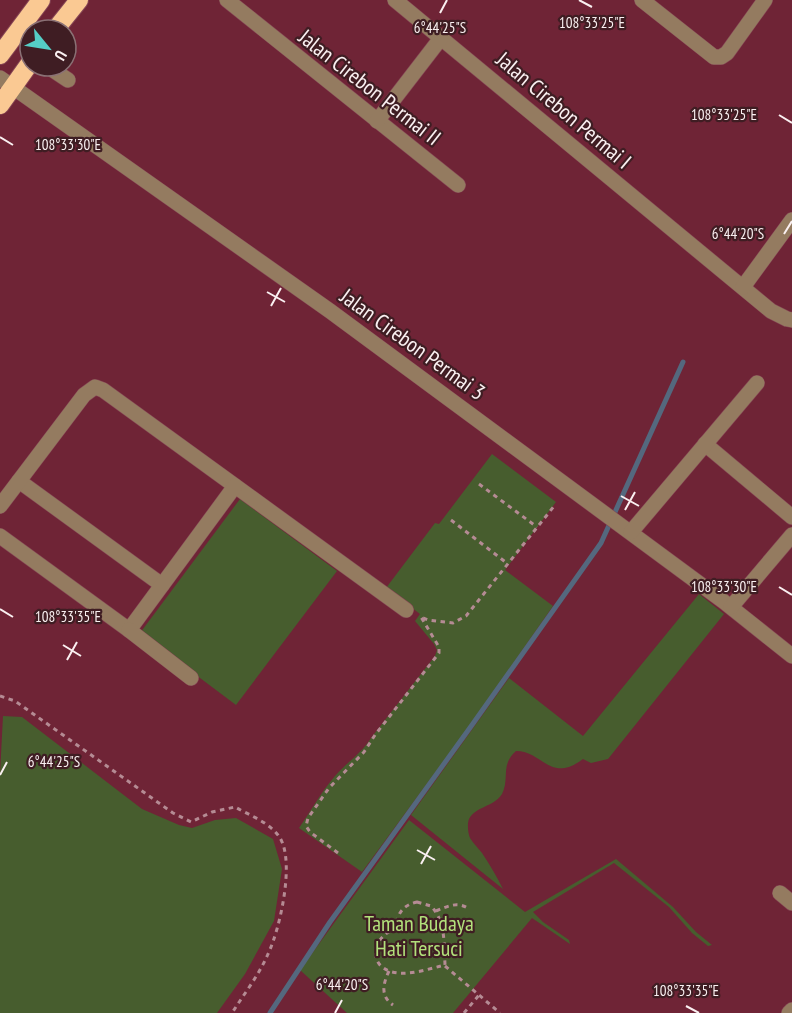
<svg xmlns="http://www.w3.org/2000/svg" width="792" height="1013" font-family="'PT Sans Narrow',sans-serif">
  <rect width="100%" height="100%" fill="#6f2436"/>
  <!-- green -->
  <g fill="#475d2e">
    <path d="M492,454L556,502L505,570L553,606L473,721L362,872L299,828C311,811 321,792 335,776C347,762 361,754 371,738L435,656L437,650L434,644L415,621L420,614L386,588L435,523L439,524Z"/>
    <path d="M240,499L337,571L236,705L140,633Z"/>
    <path d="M699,594L724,614L608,759L591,763L583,759C550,784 543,751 516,751C500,765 510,778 502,794C494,807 476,806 469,819C467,824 468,833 470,838C473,843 478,848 482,853C490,865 497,877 503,889L411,815L509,678L583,736Z"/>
    <path d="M3,716L22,717L142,809L179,825L192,828L215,820L236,818L273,839L282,869L274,921L245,974L217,1013H0V774Z"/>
    <path d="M409,820L525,912L616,859L673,907L696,932L712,945L708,946L692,933L669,907L614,863L533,912L543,922L569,940L570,944L532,918L453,1013H347L300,970Z"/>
  </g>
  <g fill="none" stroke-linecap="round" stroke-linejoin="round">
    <!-- stream -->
    <path stroke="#54687e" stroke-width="5" d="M270,1013L330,922L472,725L601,543L683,362"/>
    <!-- minor casing -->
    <g stroke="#854554" stroke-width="16">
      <g id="minor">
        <path d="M227,0L458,185"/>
        <path d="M395,0L771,311L787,319L792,320"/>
        <path d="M642,0L714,57H721L727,53L765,0"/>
        <path d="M47,66L68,80"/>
        <path d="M0,78L330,311L723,601L792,656"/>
        <path d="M377,121L441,38"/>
        <path d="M743,287L792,220"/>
        <path d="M705,444L792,517"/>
        <path d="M19,481L162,585"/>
        <path d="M0,506L84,395L95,387L103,390L406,610"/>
        <path d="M631,532L757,383"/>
        <path d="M0,536L129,630L235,486"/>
        <path d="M731,607L792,535"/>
        <path d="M129,630L191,678"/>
        <path d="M780,893L792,903"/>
        <path d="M789,1013L792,1010"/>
      </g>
    </g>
    <!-- highway casing -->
    <g stroke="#854554" stroke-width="20">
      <g id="highway">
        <path d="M55,30L79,0"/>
        <path d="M0,55L41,0"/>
        <path d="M0,105L30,63"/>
      </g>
    </g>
    <!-- path -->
    <g stroke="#b58b94" stroke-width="3" stroke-dasharray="4.5 4.5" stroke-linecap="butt">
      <path d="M479,484L537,527"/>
      <path d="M451,520L508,564"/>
      <path d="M423,618L428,620L453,623L466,616L555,505"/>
      <path d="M0,696L15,701L173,813L191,822L212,812L235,807C249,815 271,823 280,838C295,862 280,929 268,954C259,975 244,994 232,1013"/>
      <path d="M338,853L310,832L306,826L308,818L329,788L364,752L375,735L439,653V647L421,617"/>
      <path d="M417,902L431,906C446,922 444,945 445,965C428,969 409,976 392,972C367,965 372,936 397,928C396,914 403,905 417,902Z"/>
      <path d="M436,911C448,906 458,901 469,909"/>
      <path d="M445,966L500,1013"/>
      <path d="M389,971C383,984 380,996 393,1005"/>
      <path d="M464,1013L479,995"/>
    </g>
    <!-- minor -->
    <use href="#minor" stroke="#947b60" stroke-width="15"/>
    <!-- highway -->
    <use href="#highway" stroke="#fac993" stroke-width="18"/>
  </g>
  <!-- ticks -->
  <path fill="none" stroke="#faf0f1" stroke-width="2" d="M579,0L592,7M440,13L447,0M779,115L792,123M0,137L13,145M784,234L792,221M267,292L285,302M271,306L281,288M621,496L639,506M625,510L635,492M779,587L792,595M0,609L13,617M63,645L81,656M67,660L77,642M0,775L7,762M417,850L435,860M421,864L431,846M686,1006L699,1013M335,1013L342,1000"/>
  <g text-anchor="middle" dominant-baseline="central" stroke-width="4.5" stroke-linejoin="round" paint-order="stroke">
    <!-- street labels -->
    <g font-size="22" fill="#faf0f1" stroke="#3f1d23">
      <text transform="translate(370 87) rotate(38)">Jalan Cirebon Permai II</text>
      <text transform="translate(564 110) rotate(40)">Jalan Cirebon Permai I</text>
      <text transform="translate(413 344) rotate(36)">Jalan Cirebon Permai 3</text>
    </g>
    <!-- park labels -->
    <g font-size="22" fill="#b2e17b" stroke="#3f1d23">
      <text x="419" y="923">Taman Budaya<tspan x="419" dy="25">Hati Tersuci</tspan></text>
    </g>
  </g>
  <g font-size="15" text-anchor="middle" fill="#faf0f1" stroke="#3f1d23" stroke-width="4.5" stroke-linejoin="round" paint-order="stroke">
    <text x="592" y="28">108°33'25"E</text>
    <text x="440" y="33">6°44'25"S</text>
    <text x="724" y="120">108°33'25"E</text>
    <text x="68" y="150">108°33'30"E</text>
    <text x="738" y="239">6°44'20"S</text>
    <text x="724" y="592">108°33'30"E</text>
    <text x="68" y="622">108°33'35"E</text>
    <text x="54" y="767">6°44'25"S</text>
    <text x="342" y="990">6°44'20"S</text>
    <text x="686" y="996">108°33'35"E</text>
  </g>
  <!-- north arrow -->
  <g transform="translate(48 48) rotate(120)"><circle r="28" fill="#3f1d23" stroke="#8a7175" stroke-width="1.5"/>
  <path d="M0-4.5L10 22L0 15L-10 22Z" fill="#55cec6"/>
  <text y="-9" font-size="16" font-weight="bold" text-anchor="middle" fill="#faf0f1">U</text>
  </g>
</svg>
